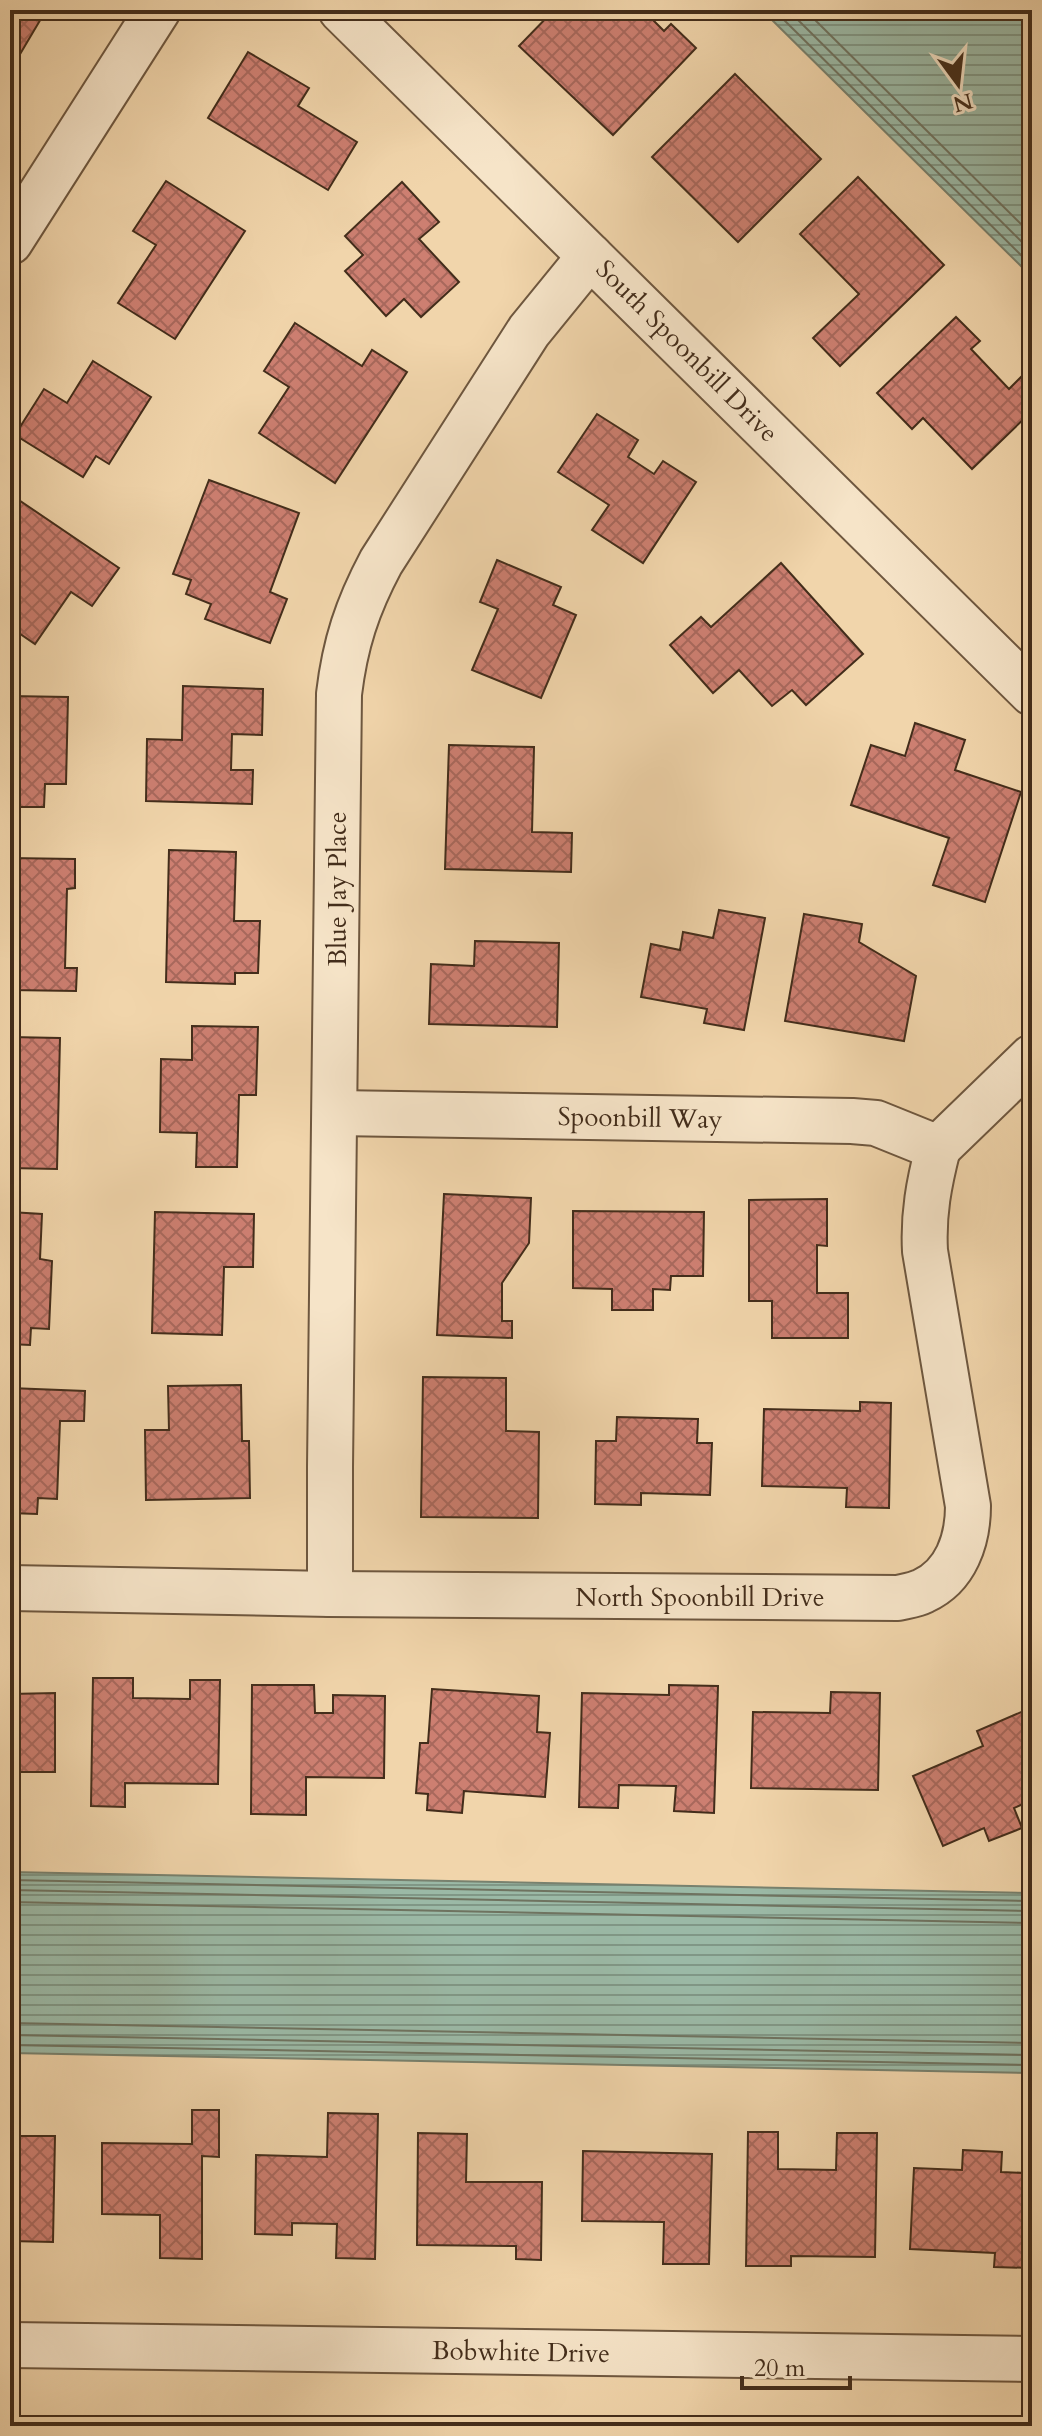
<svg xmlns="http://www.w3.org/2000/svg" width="1042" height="2436" font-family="Cardo,serif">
  <defs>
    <pattern id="water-rules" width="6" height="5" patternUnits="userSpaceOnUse" patternTransform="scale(2)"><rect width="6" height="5" fill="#9bb9a6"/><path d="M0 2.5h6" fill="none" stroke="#809786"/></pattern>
    <pattern id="building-cross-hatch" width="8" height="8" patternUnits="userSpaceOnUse" patternTransform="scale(2)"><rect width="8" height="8" fill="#cd7f71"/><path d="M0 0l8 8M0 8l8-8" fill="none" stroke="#a8685c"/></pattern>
  </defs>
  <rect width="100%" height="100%" fill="#f1d5ab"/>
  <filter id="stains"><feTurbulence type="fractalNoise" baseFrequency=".0025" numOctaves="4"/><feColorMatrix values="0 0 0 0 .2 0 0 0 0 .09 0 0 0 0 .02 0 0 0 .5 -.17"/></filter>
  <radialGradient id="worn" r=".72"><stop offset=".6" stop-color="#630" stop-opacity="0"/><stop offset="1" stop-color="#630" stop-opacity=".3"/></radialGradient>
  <!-- water -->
  <g fill="url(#water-rules)" stroke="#78816e" stroke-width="2">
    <path d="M762,10H1032V277Z"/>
    <path d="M10,1872L1032,1893V2073L10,2053Z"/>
  </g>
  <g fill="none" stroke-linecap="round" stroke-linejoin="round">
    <!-- shore -->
    <g stroke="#6f7360" stroke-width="2">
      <path d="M774,10L1032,266"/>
      <path d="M788,10L1032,252"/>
      <path d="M805,10L1032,235"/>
      <path d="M10,1880L1032,1901"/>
      <path d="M10,1890L1032,1911"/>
      <path d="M10,1902L1032,1923"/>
      <path d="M10,2023L1032,2043"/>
      <path d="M10,2035L1032,2055"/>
      <path d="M10,2045L1032,2065"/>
    </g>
  </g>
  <!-- building -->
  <g fill="url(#building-cross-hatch)" stroke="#432d1b" stroke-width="2">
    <path d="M10,10L45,12L10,71Z"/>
    <path d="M554,10H643L664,31L671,24L696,48L613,135L519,46Z"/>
    <path d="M248,52L309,88L298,106L357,142L328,190L208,118Z"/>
    <path d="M735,74L821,159L738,242L652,157Z"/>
    <path d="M858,177L944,265L840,366L813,338L859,294L800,234Z"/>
    <path d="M166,181L245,231L175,339L118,303L156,245L133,231Z"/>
    <path d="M402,182L439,222L419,239L459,282L421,317L404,299L386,316L345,271L363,255L345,236Z"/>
    <path d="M956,317L980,341L971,349L1009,389L1026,372L1032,379V411L972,469L923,418L912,429L877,393Z"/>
    <path d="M295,323L362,366L372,350L407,372L335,483L259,433L289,387L264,371Z"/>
    <path d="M93,361L151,397L109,464L96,456L83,477L15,435L44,389L67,403Z"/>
    <path d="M597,414L638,440L628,457L654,474L663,461L696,482L643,563L592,530L609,505L558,472Z"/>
    <path d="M209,480L299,513L270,592L287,599L270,643L205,619L211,604L186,594L191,580L173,574Z"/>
    <path d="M10,494L119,568L92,606L71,592L35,644L10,627Z"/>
    <path d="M497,560L561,587L553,605L576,615L541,698L472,670L498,609L480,602Z"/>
    <path d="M781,563L863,654L806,705L792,690L772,706L739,670L713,693L670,645L701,617L711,627Z"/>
    <path d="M183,686L263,689L262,735L232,734L231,770H253L252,804L146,801L147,739L182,740Z"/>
    <path d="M10,696L68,697L66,784H45L44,807H10Z"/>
    <path d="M915,723L965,740L955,770L1021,792L985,902L933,885L949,838L851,805L871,745L905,756Z"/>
    <path d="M449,745L534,747L532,832L572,833L571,872L445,869Z"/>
    <path d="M169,850L236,852L234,921H260L258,973H235V984L166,982Z"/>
    <path d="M10,858L75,859V888L67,889L65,968H77L76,991L10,990Z"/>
    <path d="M719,910L765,918L744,1030L704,1023L707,1009L641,997L651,944L680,950L683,932L713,938Z"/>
    <path d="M804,914L862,924L859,942L916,976L904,1041L785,1021Z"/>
    <path d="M475,941L559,943L557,1027L429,1024L431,964L474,966Z"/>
    <path d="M192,1026L258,1027L256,1095H239L237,1167H196L197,1133L160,1132L161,1059L192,1060Z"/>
    <path d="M10,1037L60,1038L57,1169L10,1168Z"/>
    <path d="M444,1194L531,1198L529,1243L502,1283V1321H512V1338L437,1335Z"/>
    <path d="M827,1199V1246L817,1245V1293H848V1338H772V1301H749V1200Z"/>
    <path d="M573,1211L704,1212L703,1276H671L670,1290L653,1289V1310H612V1289L573,1288Z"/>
    <path d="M10,1212L42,1214L40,1259L52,1261L49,1329L31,1328L30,1345L10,1344Z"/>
    <path d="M155,1212L254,1214L253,1267H224L222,1335L152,1333Z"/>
    <path d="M423,1377L506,1378V1431L539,1432L538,1518L421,1517Z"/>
    <path d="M241,1385L242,1441H249L250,1498L146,1500L145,1430H169L168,1386Z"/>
    <path d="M10,1388L85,1391L84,1421H60L57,1499L38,1498L37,1514L10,1513Z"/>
    <path d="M860,1402L891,1403L889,1508L846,1507L847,1488L762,1486L764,1409L860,1411Z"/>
    <path d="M617,1417L698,1419L697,1443H712L710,1495L641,1493V1505L595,1504L596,1441H616Z"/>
    <path d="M93,1678H133V1698L190,1699V1680H220L218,1784L125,1783V1807L91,1806Z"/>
    <path d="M252,1685H314L315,1713H333V1695L385,1696L384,1778L306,1777V1815L251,1814Z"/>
    <path d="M669,1685L718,1686L714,1813L674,1811L676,1786L619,1785L618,1808L579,1807L582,1693L669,1695Z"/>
    <path d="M432,1689L539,1696L537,1732L550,1733L545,1797L464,1791L462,1813L427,1810L428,1794L416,1793L420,1743H428Z"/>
    <path d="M831,1692L880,1693L878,1790L751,1788L753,1712L830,1713Z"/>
    <path d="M55,1693V1772H10V1694Z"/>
    <path d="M1026,1710L1032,1723V1800L1014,1808L1022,1828L989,1841L984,1828L943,1846L913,1776L983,1746L977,1731Z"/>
    <path d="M192,2110H219V2157L202,2156V2259L160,2258V2215L102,2214V2143L192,2144Z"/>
    <path d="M328,2113L378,2114L375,2259L336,2258L337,2224L292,2223V2235L255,2234L256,2155L327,2157Z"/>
    <path d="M748,2132H778V2169L836,2170L837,2133H877L875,2257L791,2256V2266H746Z"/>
    <path d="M418,2133L467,2134L466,2182H542L541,2260L516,2259V2246L417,2245Z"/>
    <path d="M10,2136H55L53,2242L10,2241Z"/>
    <path d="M963,2150L1002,2152L1001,2172L1025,2173L1024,2197L1032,2198V2268L994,2267L995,2253L910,2249L914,2168L962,2170Z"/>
    <path d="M583,2151L712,2154L709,2264H663L664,2222L582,2221Z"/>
  </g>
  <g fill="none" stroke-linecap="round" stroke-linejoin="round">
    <!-- minor casing -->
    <g stroke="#6e573f" stroke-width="48">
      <g id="minor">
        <path d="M341,10L1032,693"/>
        <path d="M336,1113L852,1121L876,1123L938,1148"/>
        <path d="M938,1148L1032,1057"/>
        <path d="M10,1588L330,1594L898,1598C906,1596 915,1595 923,1591C956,1576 968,1540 968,1506L925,1251C923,1214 929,1183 938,1148"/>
        <path d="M330,1594V1467L339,694C345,644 357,607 381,562L529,331L590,256"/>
        <path d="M10,2345L1032,2359"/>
      </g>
    </g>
    <!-- tertiary casing -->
    <g stroke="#6e573f" stroke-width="48">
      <path id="tertiary" d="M10,242L158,10"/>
    </g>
    <!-- minor -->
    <use href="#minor" stroke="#f6e4c8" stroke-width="44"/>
    <!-- tertiary -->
    <use href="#tertiary" stroke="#f6e4c8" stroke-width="44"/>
  </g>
  <g text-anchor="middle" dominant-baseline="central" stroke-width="6" stroke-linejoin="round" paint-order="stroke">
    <!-- street labels -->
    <g font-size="26" fill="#432d1b" stroke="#f6e4c8">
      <text transform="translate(687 351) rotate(45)">South Spoonbill Drive</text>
      <text transform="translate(337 889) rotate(-90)">Blue Jay Place</text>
      <text transform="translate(640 1118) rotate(1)">Spoonbill Way</text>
      <text x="700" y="1597">North Spoonbill Drive</text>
      <text transform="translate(521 2352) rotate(1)">Bobwhite Drive</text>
    </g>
  </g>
  <!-- margin -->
  <rect width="1042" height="2436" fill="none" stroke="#f1d5ab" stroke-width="40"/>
  <rect x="12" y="12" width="1018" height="2412" fill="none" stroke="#432d1b" stroke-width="4"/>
  <rect x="20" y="20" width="1002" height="2396" fill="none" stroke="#432d1b" stroke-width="2"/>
  <!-- north arrow -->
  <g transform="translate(958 84) rotate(165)" stroke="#f6e4c8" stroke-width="6" paint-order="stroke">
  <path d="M0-6L14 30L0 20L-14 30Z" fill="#432d1b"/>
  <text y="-12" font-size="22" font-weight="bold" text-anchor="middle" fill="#432d1b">N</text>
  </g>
  <!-- scale -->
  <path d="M742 2376v12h108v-12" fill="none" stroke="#432d1b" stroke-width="4"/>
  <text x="754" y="2376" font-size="24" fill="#432d1b" stroke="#f6e4c8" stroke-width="6" paint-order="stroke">20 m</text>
  <rect width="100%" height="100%" filter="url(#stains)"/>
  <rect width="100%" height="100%" fill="url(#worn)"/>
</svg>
